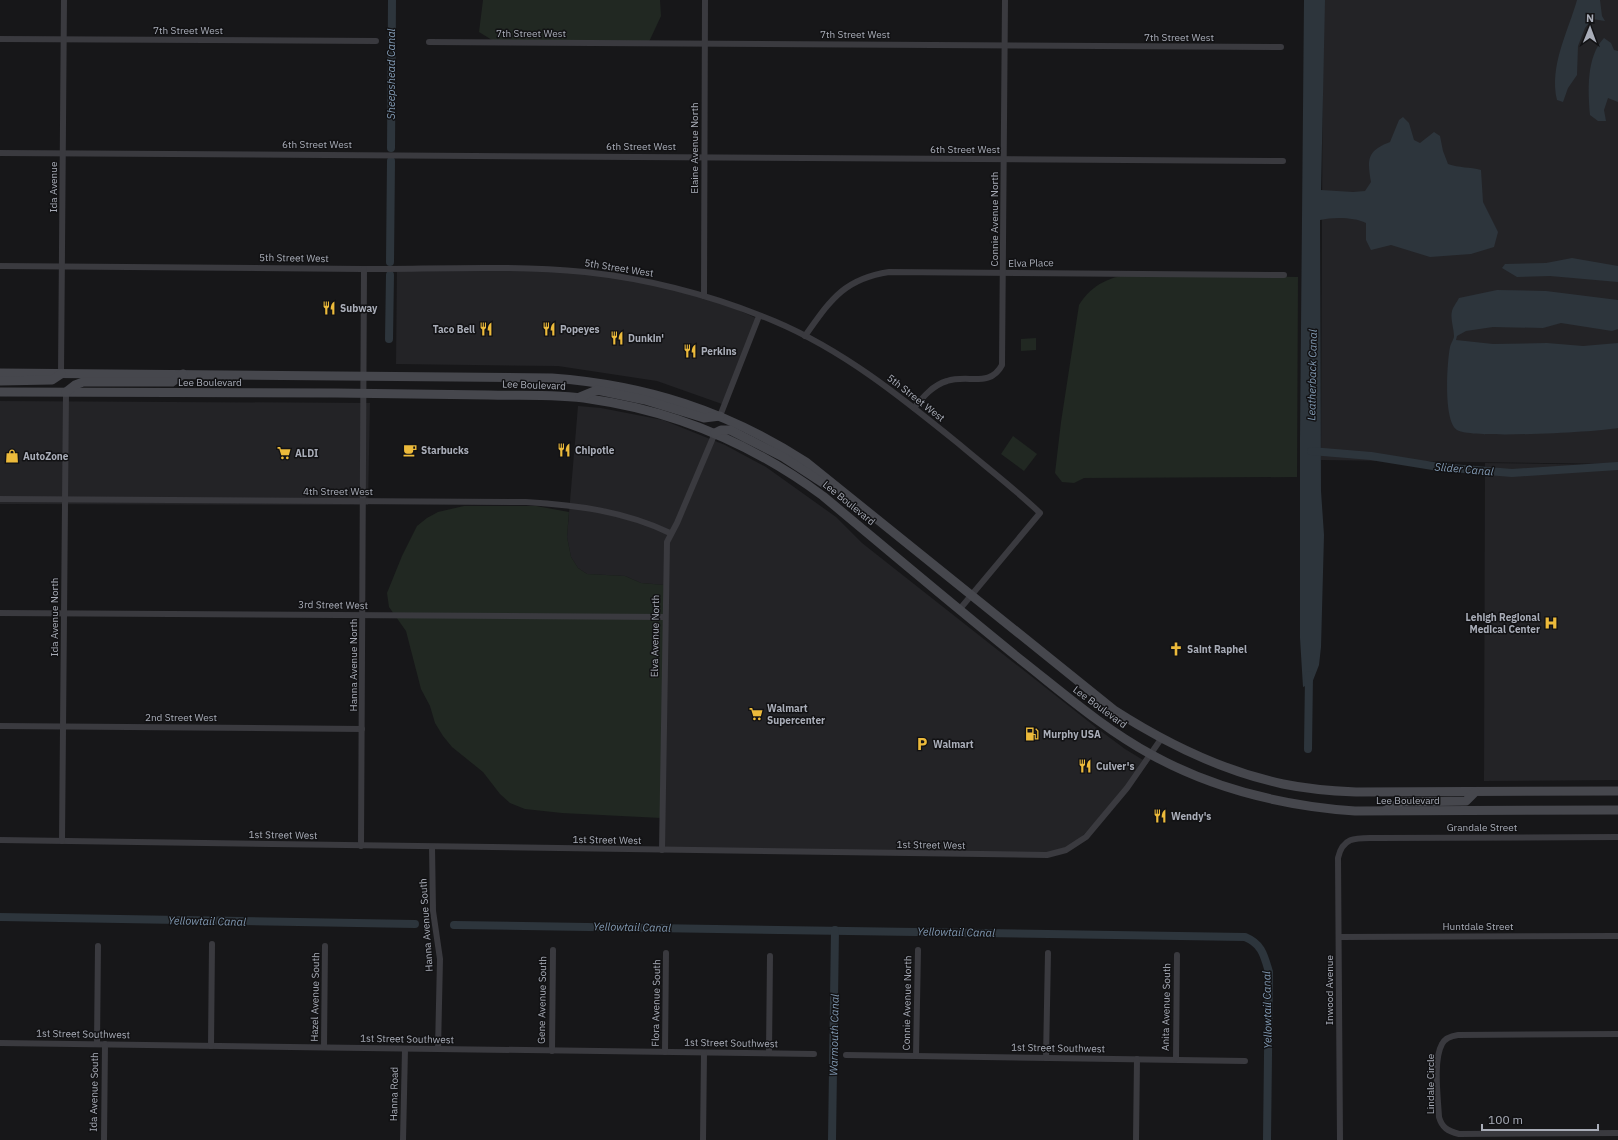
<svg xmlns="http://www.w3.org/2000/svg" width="1618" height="1140" font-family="'IBM Plex Sans',sans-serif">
  <rect width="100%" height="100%" fill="#171719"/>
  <!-- built -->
  <g fill="#232326">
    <path d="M1323,0H1618V464L1321,460Z"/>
    <path d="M397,266L450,269L616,272L717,300L760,320L722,404L657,381L558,366L396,364Z"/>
    <path d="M0,401L370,403L368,505L0,504Z"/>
    <path d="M578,406L601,408L663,420L725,445L766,467L836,517L862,543L1098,729L1125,749L1148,763L1079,840L1054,854L661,851L664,585L641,583L625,576L587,574L578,568L571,557L567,537Z"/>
    <path d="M1485,463L1618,465V780L1484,781Z"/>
  </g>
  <!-- green -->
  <g fill="#212822">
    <path d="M483,0H660L661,16L648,44L497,43L479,32Z"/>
    <path d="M1134,274L1298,277L1297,477L1084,478L1074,483L1062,482L1055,473L1061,422L1079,305C1092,284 1111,276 1134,274Z"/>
    <path d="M1036,338V350L1021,351V339Z"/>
    <path d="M1013,436L1037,454L1024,471L1001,454Z"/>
    <path d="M464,506H536L569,512L567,537L571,557L578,568L587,574L625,576L641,583L664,585L661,818L562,813L525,809L510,803L500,794L483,772L452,747L443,736L435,723L430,706L421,689L406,631L389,607L387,593L402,556L417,526L427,518L438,512Z"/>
  </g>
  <!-- water -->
  <g fill="#2d353c">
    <path d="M1304,0H1325L1321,190L1353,192L1365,191L1371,182C1367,159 1367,151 1390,142L1399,120L1403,117L1409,123L1414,140L1420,143L1434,132L1440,136L1443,151L1448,164C1459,168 1470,167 1481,170L1483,202L1498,232L1494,247L1471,254L1430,257L1391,245L1371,250L1366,240V223C1354,217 1333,217 1320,220L1321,491L1324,535L1321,647L1319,665L1312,683L1303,687L1300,638V437Z"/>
    <path d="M1577,0H1600L1602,16L1605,21L1592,19L1585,28L1578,46L1577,75L1568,88L1563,102L1557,100C1549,66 1568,32 1577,0Z"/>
    <path d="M1604,38L1611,43L1614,50L1618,51V102L1608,98L1604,110L1606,121H1598L1590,115C1588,91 1586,57 1604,38Z"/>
    <path d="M1572,258L1618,266V282L1550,276L1517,277L1502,268L1505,264L1546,263Z"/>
    <path d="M1497,290L1546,291L1618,300V329L1612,331L1561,323L1543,328L1493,327L1466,331L1457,336L1456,340L1493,344L1547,343L1583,346L1618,343V428C1598,432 1469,439 1457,430C1443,421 1447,362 1450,347C1451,343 1454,339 1454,336C1454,328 1450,319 1452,311C1453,307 1457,302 1459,298Z"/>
  </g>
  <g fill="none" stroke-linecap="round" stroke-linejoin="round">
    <!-- canal -->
    <g stroke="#2d353c" stroke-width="8">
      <path d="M391,148L392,0"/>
      <path d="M390,262L391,161"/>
      <path d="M389,339L390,275"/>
      <path d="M1311,451L1371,456L1439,467L1512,473L1618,466"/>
      <path d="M1308,749L1309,675"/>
      <path d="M0,917L415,924"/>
      <path d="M454,925L1245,937C1262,944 1264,955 1269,972L1267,1140"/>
      <path d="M832,1140L835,930"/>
    </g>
    <!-- street -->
    <g stroke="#3a3a3f" stroke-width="6">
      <path d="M0,39L376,41"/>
      <path d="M429,42L1281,47"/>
      <path d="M0,153L1283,161"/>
      <path d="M0,266C121,267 242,268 362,269C437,269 511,265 585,272C650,279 714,296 774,321C843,350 901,397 959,444C986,467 1014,488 1040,513L959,610"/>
      <path d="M704,296L705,0"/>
      <path d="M805,336C830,301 843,279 889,272L1284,275"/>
      <path d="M61,374L64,0"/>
      <path d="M914,408C923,397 933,385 947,381C968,374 990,388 1002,365L1005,0"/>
      <path d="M720,416L759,316"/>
      <path d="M0,499L526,502C576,505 624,511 670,533"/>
      <path d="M0,613L665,617"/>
      <path d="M0,726L362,729"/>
      <path d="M0,840L1047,855L1066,850L1086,837L1127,788L1161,739"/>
      <path d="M62,841L66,392"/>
      <path d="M361,846L364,269"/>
      <path d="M432,847L433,911L440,959L438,1049"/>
      <path d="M662,850L667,542L677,523L715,433"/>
      <path d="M1339,937L1618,936"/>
      <path d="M1618,1034L1458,1035C1451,1036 1445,1038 1442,1044C1433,1060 1438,1098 1439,1117C1442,1128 1448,1131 1459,1134L1618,1133"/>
      <path d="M0,1043L814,1054"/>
      <path d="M97,1044L98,946"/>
      <path d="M211,1046L212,944"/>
      <path d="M324,1047L325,946"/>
      <path d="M552,1051L553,950"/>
      <path d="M665,1052L666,953"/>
      <path d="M769,1053L770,956"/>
      <path d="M846,1055L1245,1061"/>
      <path d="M916,1056L918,950"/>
      <path d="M1046,1058L1048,953"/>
      <path d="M1176,1059L1177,955"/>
      <path d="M104,1140L105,1044"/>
      <path d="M403,1140L405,1049"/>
      <path d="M703,1140L704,1053"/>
      <path d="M1136,1140L1137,1059"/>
      <path d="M1340,1140L1338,858C1343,836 1357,838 1376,838L1618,837"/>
    </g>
    <!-- secondary -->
    <g stroke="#46474d" stroke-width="9">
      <path d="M0,373L552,378C646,385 727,411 806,462L1114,710C1167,744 1222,771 1283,784C1307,789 1332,791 1356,792L1618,791"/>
      <path d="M0,381L52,380L61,374"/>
      <path d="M0,392C112,393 224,393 336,393C387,394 438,394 489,395C522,396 557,394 590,399C675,411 754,445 823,496C889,551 954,606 1021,660C1063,693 1104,729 1152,755C1214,789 1285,806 1355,811L1618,810"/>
      <path d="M66,392L75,385L83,382H172L183,374"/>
      <path d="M580,397L597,390L645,400L704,418L720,416"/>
      <path d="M715,433L721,430H730L783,457L826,485"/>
      <path d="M1386,810L1402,802L1466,801L1475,792"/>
    </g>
  </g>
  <!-- icons -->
  <defs>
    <g id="restaurant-bare" transform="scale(1.08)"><path d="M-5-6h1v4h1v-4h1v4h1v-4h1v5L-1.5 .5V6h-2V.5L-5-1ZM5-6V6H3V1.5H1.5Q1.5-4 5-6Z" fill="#ecba3b" stroke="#121214" stroke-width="2.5" paint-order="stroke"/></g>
    <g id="cafe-bare" transform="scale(1.08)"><path d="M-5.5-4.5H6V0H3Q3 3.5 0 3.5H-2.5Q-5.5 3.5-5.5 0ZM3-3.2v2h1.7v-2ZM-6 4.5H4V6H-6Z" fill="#ecba3b" stroke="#121214" stroke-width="2.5" paint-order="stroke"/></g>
    <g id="supermarket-bare" transform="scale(1.08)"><path d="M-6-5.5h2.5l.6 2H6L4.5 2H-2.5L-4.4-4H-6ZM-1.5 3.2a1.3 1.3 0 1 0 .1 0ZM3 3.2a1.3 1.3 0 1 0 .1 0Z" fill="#ecba3b" stroke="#121214" stroke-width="2.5" paint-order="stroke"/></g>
    <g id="shop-bare" transform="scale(1.08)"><path d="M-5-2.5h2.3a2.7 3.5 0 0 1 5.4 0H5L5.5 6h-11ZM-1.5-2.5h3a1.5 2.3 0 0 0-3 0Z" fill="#ecba3b" stroke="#121214" stroke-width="2.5" paint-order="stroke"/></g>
    <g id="hospital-bare" transform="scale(1.08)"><path d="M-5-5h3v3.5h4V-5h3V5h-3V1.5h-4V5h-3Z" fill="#ecba3b" stroke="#121214" stroke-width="2.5" paint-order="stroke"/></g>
    <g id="church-bare" transform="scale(1.08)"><path d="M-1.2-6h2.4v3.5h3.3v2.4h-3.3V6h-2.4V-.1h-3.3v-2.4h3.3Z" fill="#ecba3b" stroke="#121214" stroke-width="2.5" paint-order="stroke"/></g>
    <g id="fuel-bare" transform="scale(1.08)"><path d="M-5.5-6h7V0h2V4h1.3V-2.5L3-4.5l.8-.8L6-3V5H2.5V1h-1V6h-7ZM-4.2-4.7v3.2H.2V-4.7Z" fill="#ecba3b" stroke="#121214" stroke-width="2.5" paint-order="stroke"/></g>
    <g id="parking-bare" transform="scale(1.08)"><path d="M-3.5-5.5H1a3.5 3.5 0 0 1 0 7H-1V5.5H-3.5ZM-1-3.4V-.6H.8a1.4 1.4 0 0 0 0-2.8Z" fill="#ecba3b" stroke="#121214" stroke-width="2.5" paint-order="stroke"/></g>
  </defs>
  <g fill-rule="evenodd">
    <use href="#restaurant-bare" x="329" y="308"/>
    <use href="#restaurant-bare" x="486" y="329"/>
    <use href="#restaurant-bare" x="549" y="329"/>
    <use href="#restaurant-bare" x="617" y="338"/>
    <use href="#restaurant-bare" x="690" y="351"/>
    <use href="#cafe-bare" x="410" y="450"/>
    <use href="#restaurant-bare" x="564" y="450"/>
    <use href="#supermarket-bare" x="284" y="453"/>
    <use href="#shop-bare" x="12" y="456"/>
    <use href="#hospital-bare" x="1551" y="623"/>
    <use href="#church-bare" x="1176" y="649"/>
    <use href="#supermarket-bare" x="756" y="714"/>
    <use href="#fuel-bare" x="1032" y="734"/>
    <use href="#parking-bare" x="922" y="744"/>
    <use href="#restaurant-bare" x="1085" y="766"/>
    <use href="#restaurant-bare" x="1160" y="816"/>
  </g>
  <g text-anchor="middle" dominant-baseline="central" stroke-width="3" stroke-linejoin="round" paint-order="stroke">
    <!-- street labels -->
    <g font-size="10" fill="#a9adb8" stroke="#121214">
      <text x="188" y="30">7th Street West</text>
      <text x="531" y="33">7th Street West</text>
      <text x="855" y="34">7th Street West</text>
      <text x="1179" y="37">7th Street West</text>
      <text x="317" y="144">6th Street West</text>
      <text x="641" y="146">6th Street West</text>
      <text transform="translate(694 148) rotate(-90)">Elaine Avenue North</text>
      <text x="965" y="149">6th Street West</text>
      <text transform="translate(53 187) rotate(-90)">Ida Avenue</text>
      <text transform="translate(994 219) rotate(-90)">Connie Avenue North</text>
      <text transform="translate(294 258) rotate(1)">5th Street West</text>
      <text transform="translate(1031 263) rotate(-1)">Elva Place</text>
      <text transform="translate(619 268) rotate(9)">5th Street West</text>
      <text x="210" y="382">Lee Boulevard</text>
      <text transform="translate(534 385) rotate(2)">Lee Boulevard</text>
      <text transform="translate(916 398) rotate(38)">5th Street West</text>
      <text x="338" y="491">4th Street West</text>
      <text transform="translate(849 503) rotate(39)">Lee Boulevard</text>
      <text transform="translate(333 605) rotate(1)">3rd Street West</text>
      <text transform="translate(54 617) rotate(-90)">Ida Avenue North</text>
      <text transform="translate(655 636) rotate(-89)">Elva Avenue North</text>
      <text transform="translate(353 665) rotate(-90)">Hanna Avenue North</text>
      <text transform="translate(1100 707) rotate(36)">Lee Boulevard</text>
      <text x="181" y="717">2nd Street West</text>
      <text x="1408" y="800">Lee Boulevard</text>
      <text x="1482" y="827">Grandale Street</text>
      <text transform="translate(283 835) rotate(1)">1st Street West</text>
      <text transform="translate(607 840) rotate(1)">1st Street West</text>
      <text transform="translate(931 845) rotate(1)">1st Street West</text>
      <text transform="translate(426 925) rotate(-94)">Hanna Avenue South</text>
      <text x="1478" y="926">Huntdale Street</text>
      <text transform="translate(1329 990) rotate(-90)">Inwood Avenue</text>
      <text transform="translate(315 997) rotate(-89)">Hazel Avenue South</text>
      <text transform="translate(542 1000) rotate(-89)">Gene Avenue South</text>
      <text transform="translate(656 1003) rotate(-89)">Flora Avenue South</text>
      <text transform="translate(907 1003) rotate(-89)">Connie Avenue North</text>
      <text transform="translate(1166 1007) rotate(-89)">Anita Avenue South</text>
      <text transform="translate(83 1034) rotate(1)">1st Street Southwest</text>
      <text transform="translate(407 1039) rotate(1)">1st Street Southwest</text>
      <text transform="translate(731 1043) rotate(1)">1st Street Southwest</text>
      <text transform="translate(1058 1048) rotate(1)">1st Street Southwest</text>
      <text transform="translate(1430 1084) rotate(-90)">Lindale Circle</text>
      <text transform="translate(94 1092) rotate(-89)">Ida Avenue South</text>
      <text transform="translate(394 1094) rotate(-89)">Hanna Road</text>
    </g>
    <!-- poi labels -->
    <g font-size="10" font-weight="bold" fill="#a9adb8" stroke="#121214" text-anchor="start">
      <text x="340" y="308">Subway</text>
      <text x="475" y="329" text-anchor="end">Taco Bell</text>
      <text x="560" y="329">Popeyes</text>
      <text x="628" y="338">Dunkin'</text>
      <text x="701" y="351">Perkins</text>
      <text x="421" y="450">Starbucks</text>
      <text x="575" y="450">Chipotle</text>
      <text x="295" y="453">ALDI</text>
      <text x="23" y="456">AutoZone</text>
      <text x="1540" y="617" text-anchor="end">Lehigh Regional<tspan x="1540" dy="12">Medical Center</tspan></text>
      <text x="1187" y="649">Saint Raphel</text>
      <text x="767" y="708">Walmart<tspan x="767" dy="12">Supercenter</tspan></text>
      <text x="1043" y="734">Murphy USA</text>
      <text x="933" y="744">Walmart</text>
      <text x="1096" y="766">Culver's</text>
      <text x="1171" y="816">Wendy's</text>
    </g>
    <!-- water labels -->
    <g font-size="11" font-style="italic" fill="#8199b2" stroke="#121214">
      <text transform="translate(391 74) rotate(-90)">Sheepshead Canal</text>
      <text transform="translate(1312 375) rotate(-89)">Leatherback Canal</text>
      <text transform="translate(1464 469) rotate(5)">Slider Canal</text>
      <text transform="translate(207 921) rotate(1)">Yellowtail Canal</text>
      <text transform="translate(632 927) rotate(1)">Yellowtail Canal</text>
      <text transform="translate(956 932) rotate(1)">Yellowtail Canal</text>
      <text transform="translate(1267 1010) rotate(-91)">Yellowtail Canal</text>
      <text transform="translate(834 1035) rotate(-89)">Warmouth Canal</text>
    </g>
  </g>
  <!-- north arrow -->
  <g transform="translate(1590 28) rotate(1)" stroke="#121214" stroke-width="3" paint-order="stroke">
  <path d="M0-3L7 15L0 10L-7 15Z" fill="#a9adb8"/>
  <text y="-6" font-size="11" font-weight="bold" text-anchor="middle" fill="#a9adb8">N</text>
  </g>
  <!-- scale -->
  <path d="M1482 1124v6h116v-6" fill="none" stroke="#a9adb8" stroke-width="2"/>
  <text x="1488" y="1124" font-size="12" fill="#a9adb8" stroke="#121214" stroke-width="3" paint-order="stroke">100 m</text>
</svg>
